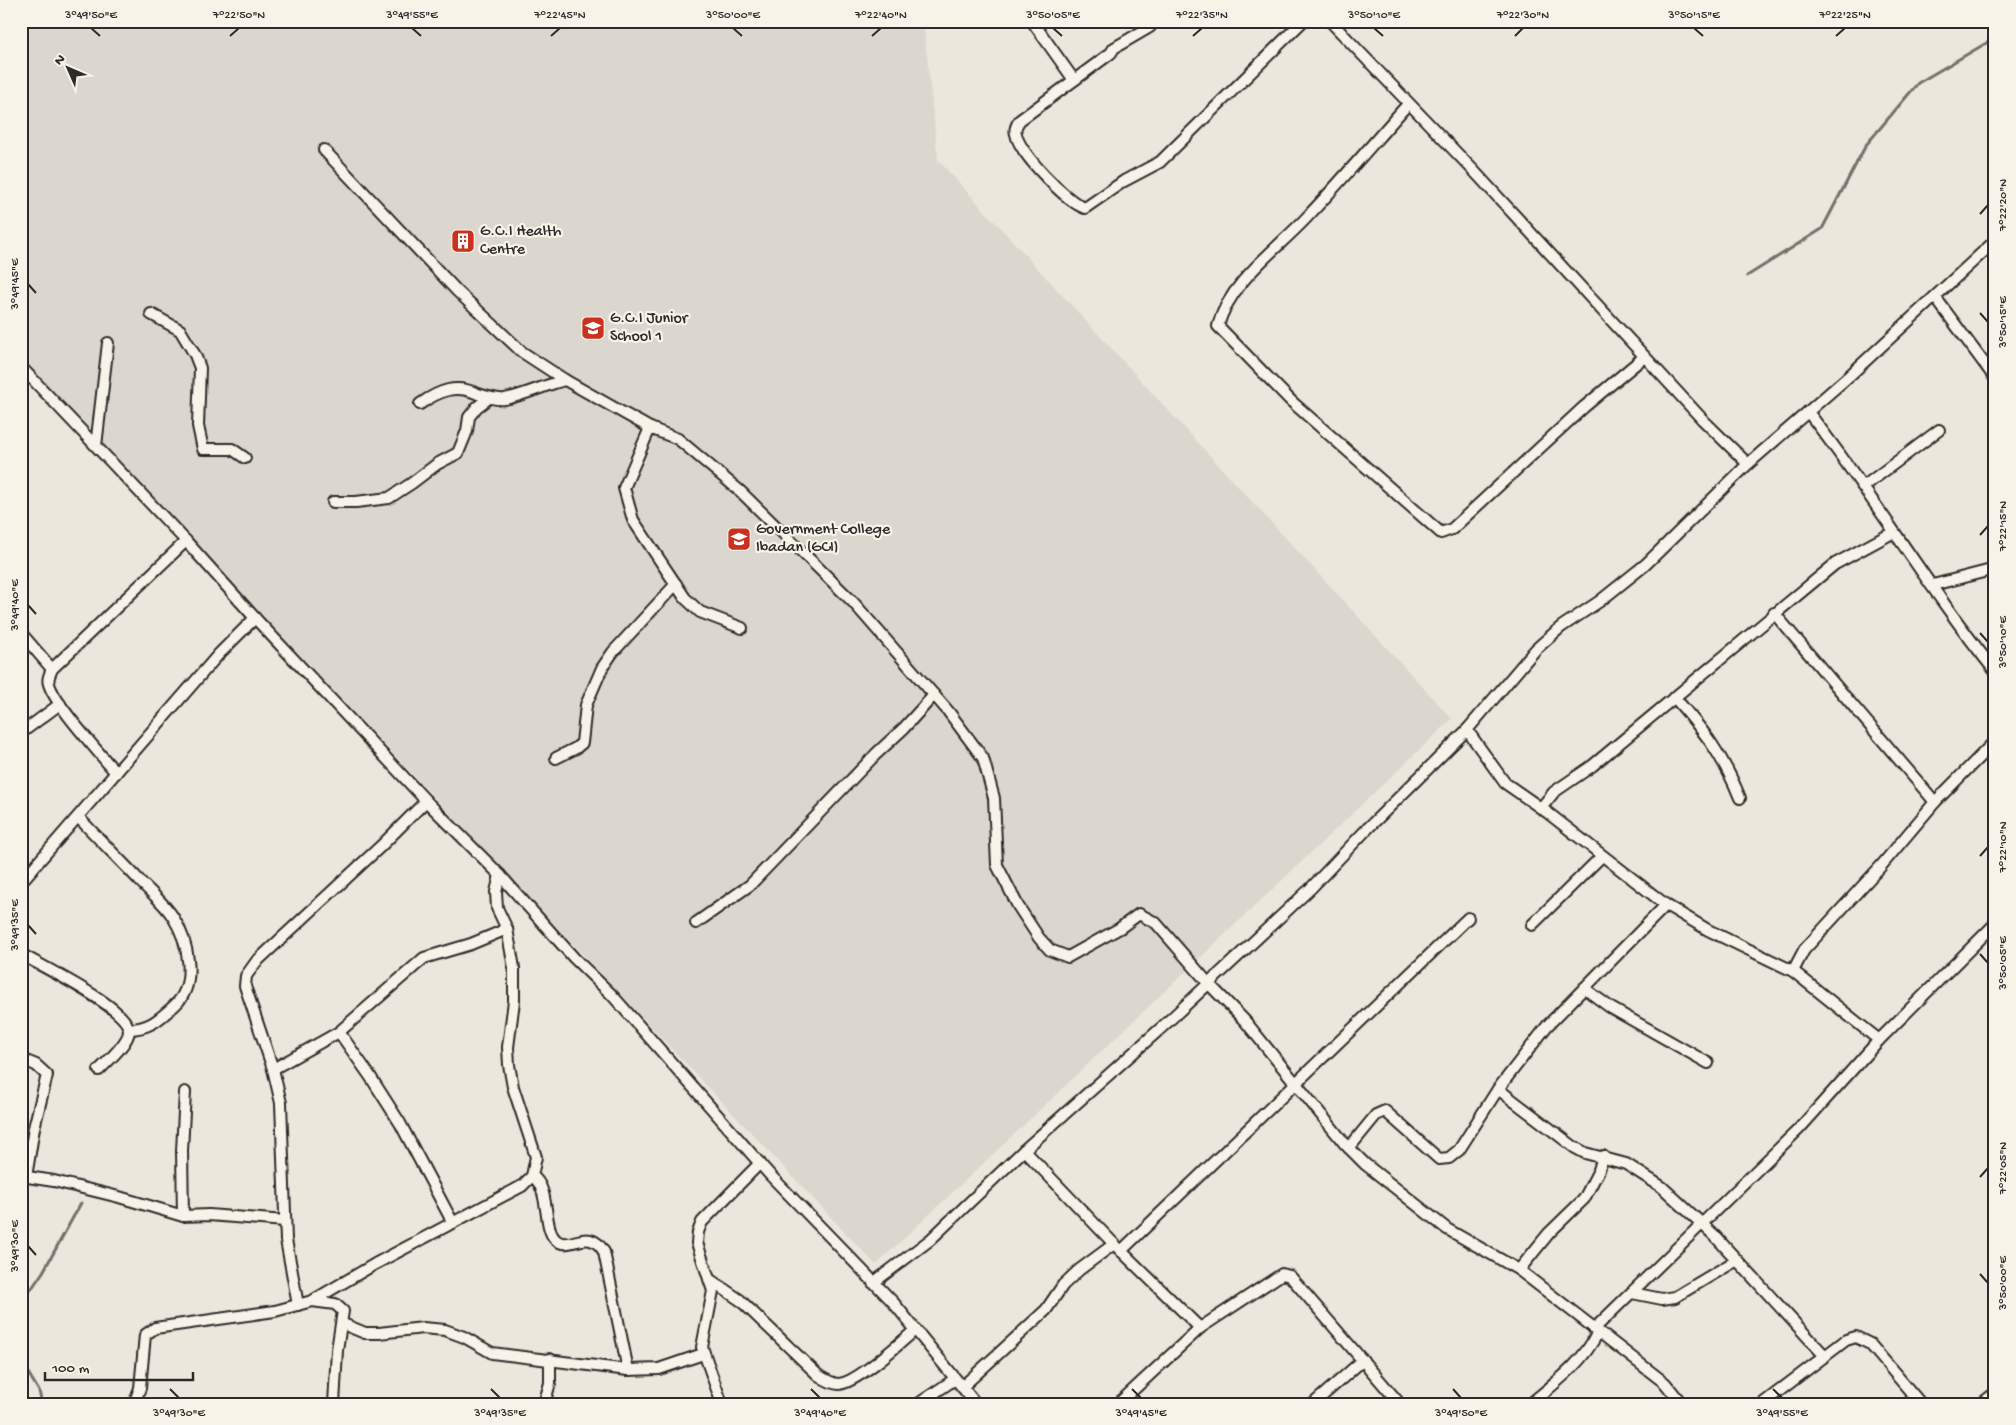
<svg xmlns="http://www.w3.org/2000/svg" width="2016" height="1425" font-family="'Gochi Hand',sans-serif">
  <rect width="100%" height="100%" fill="#ebe7dd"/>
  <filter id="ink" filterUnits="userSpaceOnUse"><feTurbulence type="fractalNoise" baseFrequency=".02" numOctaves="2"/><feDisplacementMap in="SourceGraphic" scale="10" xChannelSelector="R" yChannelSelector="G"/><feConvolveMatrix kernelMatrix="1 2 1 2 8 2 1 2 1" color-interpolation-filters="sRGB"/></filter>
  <g filter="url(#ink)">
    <!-- built -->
    <path fill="#dbd7ce" d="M21,21H931L924,29L938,160L1452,719L876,1265L21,360Z"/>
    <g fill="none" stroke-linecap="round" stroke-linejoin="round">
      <!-- stream -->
      <g stroke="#72716c" stroke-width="3">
        <path d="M1747,276L1822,229L1866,145L1918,83L1995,38"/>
        <path d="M21,1304L43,1272L81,1203"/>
        <path d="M21,1361L39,1391L42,1404"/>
      </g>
      <!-- minor casing -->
      <g stroke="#2b2b2b" stroke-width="14">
        <g id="minor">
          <path d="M1032,21L1074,80"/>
          <path d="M1330,21L1474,171L1703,420L1748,464"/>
          <path d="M1150,27L1114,48L1111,53L1020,120C1017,124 1014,129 1016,134C1019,153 1067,202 1085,208L1124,181L1160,162L1303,21"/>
          <path d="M1408,104C1375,141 1343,179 1309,215C1279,248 1230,281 1218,326L1291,401L1441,533L1452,529L1584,407L1644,357"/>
          <path d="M324,150L457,291L522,352L565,380L650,428L678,439L740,491L853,602L948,711L983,758L994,798L997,865L1018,906L1039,938L1050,950L1068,957L1120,928L1139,914L1156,923L1209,984L1245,1021L1345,1144L1365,1164L1447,1229L1519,1270L1665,1383L1682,1404"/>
          <path d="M1935,297L1995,378"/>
          <path d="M151,314L180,330L195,355L200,368L198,426L203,449H232L245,458"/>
          <path d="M21,367L186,541L255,618L430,805L500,875L574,958L612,995L770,1175L893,1302L976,1404"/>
          <path d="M420,404C440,390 456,384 478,394C487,397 496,400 505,399C525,395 545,385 565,380"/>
          <path d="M1808,412C1874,496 1928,588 1995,671"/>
          <path d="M650,428L624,488L633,520L685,598L700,612L742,628"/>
          <path d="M96,446L108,343"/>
          <path d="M1863,487L1939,430"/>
          <path d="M333,502H356L389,498L412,483L437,464L458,453L467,431L469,417L477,407L489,398"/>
          <path d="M1933,585L1995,569"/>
          <path d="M1774,613L1935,802"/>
          <path d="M21,633L52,669"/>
          <path d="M1674,697C1704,731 1723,755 1740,798"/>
          <path d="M1467,730L1505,783L1548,813L1666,905L1708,930L1793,971L1879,1040"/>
          <path d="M21,733L60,704"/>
          <path d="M556,758L576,748L582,743L586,705L602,668L613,652L676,584"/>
          <path d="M116,773C100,753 55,705 49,684C47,679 50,674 52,669L186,541"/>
          <path d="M1541,808L1554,792L1592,766L1835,564L1894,532"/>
          <path d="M78,817C98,838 119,859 139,880C150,892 164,903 173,917C188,941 198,984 175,1005C159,1019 150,1029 129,1029"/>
          <path d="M21,882L218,655L255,618"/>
          <path d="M696,923L750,885L876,754L904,728L934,695"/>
          <path d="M1532,925L1602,856"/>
          <path d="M21,954C42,967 129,1008 129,1031C129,1042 107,1062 99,1070"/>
          <path d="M1793,971L1804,950L1881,866L1935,802L1995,741"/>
          <path d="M1584,988L1611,1008L1708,1063"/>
          <path d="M339,1032L370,1076L400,1123L453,1223"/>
          <path d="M21,1059L36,1065L47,1075L34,1128L26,1177"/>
          <path d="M273,1069L339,1032L424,958L471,944L507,929"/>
          <path d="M1498,1089L1574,1147L1585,1153L1626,1164L1662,1187L1714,1235L1825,1356"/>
          <path d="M1349,1148L1376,1115L1385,1111L1439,1159L1449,1158L1459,1150L1498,1089L1547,1026L1666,905"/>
          <path d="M1024,1150L1114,1244L1200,1328"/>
          <path d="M21,1176L54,1181L119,1197L183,1216L209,1215L285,1221"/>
          <path d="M532,1176C551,1188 542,1228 556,1240C570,1252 589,1225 604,1252L628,1370"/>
          <path d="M183,1216L182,1151L185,1092"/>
          <path d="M1121,1251L1468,918"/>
          <path d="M1519,1270L1549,1233L1584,1199L1599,1170L1603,1156"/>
          <path d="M709,1279L740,1300L818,1375C824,1379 832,1384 839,1384C858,1382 900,1343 915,1330"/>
          <path d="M873,1283L930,1240L1024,1150L1160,1029L1311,888L1366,830L1467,730L1536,649L1561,627L1600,601L1645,565L1748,464L1849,376L1995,241"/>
          <path d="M1632,1293L1662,1299L1675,1297L1737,1260"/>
          <path d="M312,1301L375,1264L522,1186L532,1176L536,1157L513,1087L509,1065L508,1047L514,1001V968L507,929L497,908L496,892L500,875"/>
          <path d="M298,1305L286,1240L281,1103L273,1069L245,986L246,976L256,962L381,846L426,801"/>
          <path d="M343,1324L365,1333H379L423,1328L445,1330L464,1337L492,1353L628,1370L659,1369L703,1354"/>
          <path d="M1594,1329L1799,1129L1879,1040L1995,924"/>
          <path d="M962,1387L1046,1310L1063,1285L1079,1270L1114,1244"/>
          <path d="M134,1404L140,1388L145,1335L155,1328L275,1311L312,1301L335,1304L343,1311L337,1350L334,1404"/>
          <path d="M544,1404L550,1383V1359"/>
          <path d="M722,1404L702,1347L713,1291L697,1243L698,1232L702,1222L760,1163"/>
          <path d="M918,1404L955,1379"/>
          <path d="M1118,1404L1200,1328L1282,1274L1290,1276L1400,1404"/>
          <path d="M1313,1404L1363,1360"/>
          <path d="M1530,1404C1555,1383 1583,1363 1598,1332"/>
          <path d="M1762,1404L1846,1340L1856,1337L1870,1344L1921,1404"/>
          <path d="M1981,1404L1995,1393"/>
        </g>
      </g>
      <!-- minor -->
      <use href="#minor" stroke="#f7f3e8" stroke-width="10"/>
    </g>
  </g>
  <!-- ticks -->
  <path fill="none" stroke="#2b2b2b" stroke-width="2" d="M91,28L100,36M412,28L421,36M733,28L742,36M1053,28L1062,36M1374,28L1383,36M1694,28L1703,36M230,36L239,28M551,36L560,28M872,36L881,28M1193,36L1202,28M1515,36L1523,28M1836,36L1845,28M1980,214L1988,205M28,284L36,293M1980,313L1988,322M1980,535L1988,526M28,605L36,614M1980,633L1988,642M1980,856L1988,847M28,925L36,934M1980,954L1988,963M1980,1177L1988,1168M28,1246L36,1255M1980,1274L1988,1283M170,1389L179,1398M491,1389L500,1398M811,1389L820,1398M1132,1389L1141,1398M1453,1389L1461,1398M1773,1389L1782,1398"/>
  <!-- icons -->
  <defs>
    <g id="building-square" transform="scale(1.25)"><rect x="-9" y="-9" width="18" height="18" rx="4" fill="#c8321e" stroke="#f7f3e8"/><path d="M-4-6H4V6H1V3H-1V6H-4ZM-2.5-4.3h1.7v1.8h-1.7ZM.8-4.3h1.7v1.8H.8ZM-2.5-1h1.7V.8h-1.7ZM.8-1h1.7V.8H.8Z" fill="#fff"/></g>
    <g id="school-square" transform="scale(1.25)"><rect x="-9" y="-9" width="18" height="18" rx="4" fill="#c8321e" stroke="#f7f3e8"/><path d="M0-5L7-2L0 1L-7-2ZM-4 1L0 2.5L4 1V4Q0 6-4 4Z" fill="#fff"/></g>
  </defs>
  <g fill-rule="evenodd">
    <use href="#building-square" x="463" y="241"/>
    <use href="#school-square" x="593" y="328"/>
    <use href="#school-square" x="739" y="539"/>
  </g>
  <g text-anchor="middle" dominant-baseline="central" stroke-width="4.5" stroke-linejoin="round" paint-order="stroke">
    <!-- poi labels -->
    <g font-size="16" fill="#2b2b2b" stroke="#f7f3e8" text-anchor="start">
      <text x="480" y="232">G.C.I Health<tspan x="480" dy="18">Centre</tspan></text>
      <text x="610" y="319">G.C.I Junior<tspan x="610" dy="18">School 1</tspan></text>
      <text x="756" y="530">Government College<tspan x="756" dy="18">Ibadan (GCI)</tspan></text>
    </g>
  </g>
  <!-- margin -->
  <rect width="2016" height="1425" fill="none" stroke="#f7f3e8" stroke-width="55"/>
  <!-- north arrow -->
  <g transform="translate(68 68) rotate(315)" stroke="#f7f3e8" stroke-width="4" paint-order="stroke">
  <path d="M0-4L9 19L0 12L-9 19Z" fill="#2b2b2b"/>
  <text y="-8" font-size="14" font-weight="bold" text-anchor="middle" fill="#2b2b2b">N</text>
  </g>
  <!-- scale -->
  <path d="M45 1372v8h148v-8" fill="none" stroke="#2b2b2b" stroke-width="2.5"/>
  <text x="52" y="1372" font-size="15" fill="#2b2b2b" stroke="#f7f3e8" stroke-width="4" paint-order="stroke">100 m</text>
  <rect x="28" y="28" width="1960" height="1370" fill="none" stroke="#2b2b2b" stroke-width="2"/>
  <g font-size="12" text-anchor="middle" fill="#2b2b2b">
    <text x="91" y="18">3°49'50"E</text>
    <text x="239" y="18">7°22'50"N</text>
    <text x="412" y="18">3°49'55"E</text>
    <text x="560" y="18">7°22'45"N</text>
    <text x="733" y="18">3°50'00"E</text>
    <text x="881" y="18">7°22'40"N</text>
    <text x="1053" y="18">3°50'05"E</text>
    <text x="1202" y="18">7°22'35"N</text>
    <text x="1374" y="18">3°50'10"E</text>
    <text x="1523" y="18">7°22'30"N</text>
    <text x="1694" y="18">3°50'15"E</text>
    <text x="1845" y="18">7°22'25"N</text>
    <text transform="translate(2002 205) rotate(-90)" y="4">7°22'20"N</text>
    <text transform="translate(14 284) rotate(-90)" y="4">3°49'45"E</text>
    <text transform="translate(2002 322) rotate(-90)" y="4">3°50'15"E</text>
    <text transform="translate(2002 526) rotate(-90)" y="4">7°22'15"N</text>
    <text transform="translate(14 605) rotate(-90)" y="4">3°49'40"E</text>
    <text transform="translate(2002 642) rotate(-90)" y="4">3°50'10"E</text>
    <text transform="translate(2002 847) rotate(-90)" y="4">7°22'10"N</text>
    <text transform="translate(14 925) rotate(-90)" y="4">3°49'35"E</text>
    <text transform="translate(2002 963) rotate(-90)" y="4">3°50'05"E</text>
    <text transform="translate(2002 1168) rotate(-90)" y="4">7°22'05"N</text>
    <text transform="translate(14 1246) rotate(-90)" y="4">3°49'30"E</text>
    <text transform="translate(2002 1283) rotate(-90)" y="4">3°50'00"E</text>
    <text x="179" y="1416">3°49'30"E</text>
    <text x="500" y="1416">3°49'35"E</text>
    <text x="820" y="1416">3°49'40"E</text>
    <text x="1141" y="1416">3°49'45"E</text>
    <text x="1461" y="1416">3°49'50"E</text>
    <text x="1782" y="1416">3°49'55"E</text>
  </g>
</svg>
